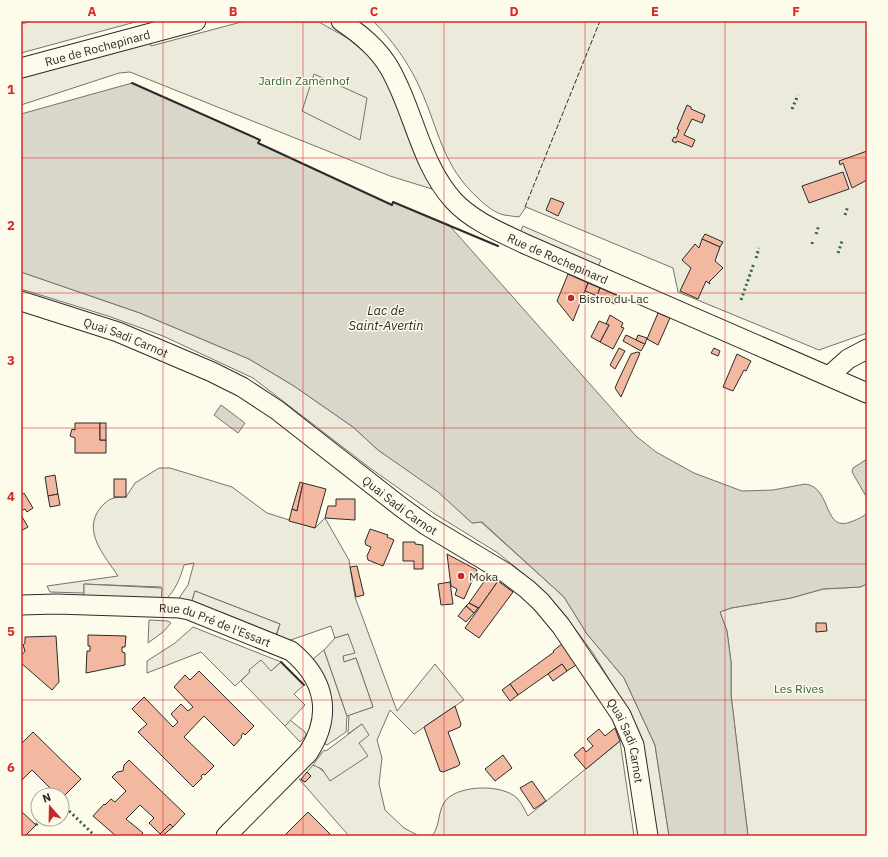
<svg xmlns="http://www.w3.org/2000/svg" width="888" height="857" font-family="'IBM Plex Sans',sans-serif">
  <rect width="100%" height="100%" fill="#fdfbea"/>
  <!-- green -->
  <g fill="#ecebdb" stroke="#74746e">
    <path d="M33,21H139L21,53V24Z"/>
    <path d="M245,21L319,22L349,39L371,58L383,73L432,189L390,176L130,72L119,73L21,105V78L150,43L151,46Z"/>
    <path d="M373,21H867V333L819,350L678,292L673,268L526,207L519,217C514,216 509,216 504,215C495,213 485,205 479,199C442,166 439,130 420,88C408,62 393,41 373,21Z"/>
    <path d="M21,272L140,313L249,359L294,386L353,427L378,450L438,491L472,523L481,522L564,597L587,634L624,678L655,745L669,836H657L628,710L593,653L564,614L537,585L498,553L435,514L370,468L253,378L163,336L108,316L21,289Z"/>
    <path d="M159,468H170L232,487L267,513L315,528L325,518L349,560L355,597L397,711L435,664L464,700L414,734L390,710L377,740L382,758L379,784L385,810L404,828L419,836H349L299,779L305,782L311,776L307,772L313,765L317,766L324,772L359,743L362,724L348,734L349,715L373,707L356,658L344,662L343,656L348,634L335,638L331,626L288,641L276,637L280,624L195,591L191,604L177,601L188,585L194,563L184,565C181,576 173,598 161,601V587L84,584V593L50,592L47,586L118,576C105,556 81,531 101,507C109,498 114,497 126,497L135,483Z"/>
    <path d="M867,584V836H748L731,695V662L727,631L720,612L731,608L791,598L823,589L860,587Z"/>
    <path d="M149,620L168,621L171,623L163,632L148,643Z"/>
    <path d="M193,627L281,662L271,671L249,670L250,672L235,686L201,652L147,673V661L175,643Z"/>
    <path d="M324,650L347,716L346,732L327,745L325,744C332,716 334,682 313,659Z"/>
    <path d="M290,720L305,732L306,735L300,742L285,726Z"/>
    <path d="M620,741L634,836H432C441,825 437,809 447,799C461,785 502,784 517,798C522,803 525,811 528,816Z"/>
  </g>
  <!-- parking -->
  <g fill="#eceadb" stroke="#74746e">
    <path d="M314,74L367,98L360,140L302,111Z"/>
    <path d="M523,226L601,260L598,267L520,233Z"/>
    <path d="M84,584L162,588L161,607L84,604Z"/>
    <path d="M195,591L280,624L273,643L189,610Z"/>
    <path d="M348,634L355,653L343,656L344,662L356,658L373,707L347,716L324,650L335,638Z"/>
    <path d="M261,660L271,671L281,662L304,685L294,694L305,705L285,726L241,681L250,672L249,670Z"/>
    <path d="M362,724L369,735L359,743L368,756L330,781L322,769L313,765L324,750L326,751Z"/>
  </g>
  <!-- water -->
  <g fill="#d8d7c9" stroke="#74746e">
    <path d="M132,83L260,140L258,143L392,205L393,202L449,225L636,436L656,452L694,473L742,491L773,490L805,484C833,487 822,535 853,521C858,519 863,517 867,513V584L860,587L823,589L791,598L731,608L720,612L727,631L731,662V695L748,836H669L655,745L624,678L587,634L564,597L482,522L472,523L438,492L378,450L353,427L294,386L249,359L140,313L21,272V114Z"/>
    <path d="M221,405L245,423L238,433L214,415Z"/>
    <path d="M867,459V498L852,472L853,468Z"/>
  </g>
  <!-- building -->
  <g fill="#f2b8a0" stroke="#2b2b2b">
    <path d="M687,105L691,107V109L705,115L702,123L692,119L684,135L695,140L692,147L677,141L676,143L672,141L674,137L676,138L679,130L677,129Z"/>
    <path d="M867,151V180L852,188L843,163L840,165L839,161Z"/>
    <path d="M843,172L849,189L809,203L802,186Z"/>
    <path d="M551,198L564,203L558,216L546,210Z"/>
    <path d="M705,234L723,242L720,247L702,239Z"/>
    <path d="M702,239L720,247L715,261L723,268L709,282L710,284L706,281L698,299L680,291L691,268L682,260L695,244L699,248Z"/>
    <path d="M568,274L588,283L573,321L557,301Z"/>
    <path d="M588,283L600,288L597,296L585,291Z"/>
    <path d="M600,288L618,296L615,304L597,296Z"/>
    <path d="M658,313L670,318L658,345L647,339Z"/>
    <path d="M610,315L623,323L621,327L624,328L613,349L600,342L609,325L606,324Z"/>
    <path d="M599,321L609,325L600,342L591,337Z"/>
    <path d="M626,335L645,344L641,351L623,341Z"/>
    <path d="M638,335L647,338L645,344L636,340Z"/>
    <path d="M619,348L625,351L615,369L610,365Z"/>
    <path d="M714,348L720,351L718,356L711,353Z"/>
    <path d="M637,352L640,353L621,397L615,388L619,379L631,354Z"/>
    <path d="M737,354L751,361L746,371L744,370L733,391L723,387Z"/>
    <path d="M75,423H100V440H106V453H75V438L70,436L72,429L75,430Z"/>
    <rect x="100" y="423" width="6" height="17"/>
    <path d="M55,475L58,494L48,496L45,477Z"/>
    <rect x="114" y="479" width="12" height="18"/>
    <path d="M300,482L303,483L297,511L292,509Z"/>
    <path d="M303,483L326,489L315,528L289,521L292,509L297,511Z"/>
    <path d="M24,493L33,508L27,512L25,509L21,511V495Z"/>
    <path d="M58,494L60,505L50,507L48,496Z"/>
    <path d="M336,499H355V520L325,518L328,506H336Z"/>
    <path d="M21,515L28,527L21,531Z"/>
    <path d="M370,529L388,535L387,537L394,540L383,566L368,560L367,556L371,547L366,545L365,542Z"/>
    <path d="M403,542H415V544L423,545V569H414V561H403Z"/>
    <path d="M447,554L477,570L464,599L455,595L457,589L451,586Z"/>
    <path d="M357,566L364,595L356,597L350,567Z"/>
    <path d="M488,576L498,581L479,608L469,603Z"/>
    <path d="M498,581L513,592L479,638L465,628Z"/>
    <path d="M450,582L453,604L441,605L438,584Z"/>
    <path d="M469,603L478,608L474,613L466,606Z"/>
    <path d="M466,606L474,613L466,622L458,616Z"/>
    <path d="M816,623H826L827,631L816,632Z"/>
    <path d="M88,635L126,636L125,647H122V652L125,653V665L86,673L87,651H90V646H88Z"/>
    <path d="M56,636L59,682L52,690L21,663V656L25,651L23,645L25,643V637Z"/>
    <path d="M562,644L576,665L567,671L562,664L518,695L510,684L554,652L553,651Z"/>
    <path d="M562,664L567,671L553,681L548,674Z"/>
    <path d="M199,671L254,726L245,735L243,733L241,736L242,737L234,746L204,716L184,737L214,766L205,775L203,774L201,776L202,778L193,787L138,732L147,724L132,709L144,697L173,727L178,722L171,714L181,704L188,711L193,707L174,687L185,675L190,680Z"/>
    <path d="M510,684L518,695L510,701L502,690Z"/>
    <path d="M455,706L461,724L460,727L448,732L460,764L458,766L443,772L440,771L424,727Z"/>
    <path d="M615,728L620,741L586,769L574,755L583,747L586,752L593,746L587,739L599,729L605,736Z"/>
    <path d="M33,732L81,779L62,798V795H57L32,770L21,781V744Z"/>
    <path d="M503,755L512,768L495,781L485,769Z"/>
    <path d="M129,760L185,814L173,827L170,824L160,834L149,823L154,818L140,805L126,819L143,833L140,836H116L93,816L104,804L105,805L111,799L115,802L126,791L112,777L117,772L123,771L124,765Z"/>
    <path d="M307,772L311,776L305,782L301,779Z"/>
    <path d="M532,781L546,801L534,809L520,788Z"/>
    <path d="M21,811L36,825L25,836H21Z"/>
    <path d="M308,812L330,834L328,836H288L286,834Z"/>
    <path d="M170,824L173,827L162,836L160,834Z"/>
  </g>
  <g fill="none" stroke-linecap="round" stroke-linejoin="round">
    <!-- minor casing -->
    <g stroke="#2b2b2b" stroke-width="21">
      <g id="minor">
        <path id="s1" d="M341,21C360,34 378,48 390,69C414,111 420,163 453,200C472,221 500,232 525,244L867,393"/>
        <path id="s2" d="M21,68L196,21"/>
        <path id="s3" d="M21,301L118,332L212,372L242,387L277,410L401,507L426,525L506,573L527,589L541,602L561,626L621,715L634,745L648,836"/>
        <path d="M829,376L848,359L867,349"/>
        <path id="s4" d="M21,605L56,604L179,608L189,610L291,651C325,679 333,715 308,753L226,836"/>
      </g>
    </g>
    <!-- minor -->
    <use href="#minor" stroke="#fdfbea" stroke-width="19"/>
    <!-- hedge -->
    <g stroke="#34623c" stroke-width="3" stroke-dasharray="2 3" stroke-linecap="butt">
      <path d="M792,109L798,95"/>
      <path d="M845,215L848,206"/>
      <path d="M816,234L819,225"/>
      <path d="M812,244L813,240"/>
      <path d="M838,253L842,241"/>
      <path d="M756,258L759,248"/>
      <path d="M741,300L754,263"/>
      <path d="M62,804L95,836"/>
      <path d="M36,825L42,819"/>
    </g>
    <!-- fence -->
    <path stroke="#2b2b2b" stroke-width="1" stroke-dasharray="5 2" stroke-linecap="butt" d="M525,207L600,21"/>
    <!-- wall -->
    <g stroke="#2b2b2b" stroke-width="2">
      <path d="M132,83L260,140L258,143L392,205L393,202L498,246"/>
      <path d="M281,662L304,685"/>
    </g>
  </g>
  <!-- grid -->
  <path fill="none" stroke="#d62828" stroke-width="1" stroke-opacity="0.55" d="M163,21V836M303,21V836M444,21V836M585,21V836M725,21V836M21,158H867M21,293H867M21,428H867M21,564H867M21,700H867"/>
  <!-- markers -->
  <g fill="#c62828" stroke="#fdfbea" stroke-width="1.5">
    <circle cx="571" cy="298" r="4"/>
    <circle cx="461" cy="576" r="4"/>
  </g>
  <g text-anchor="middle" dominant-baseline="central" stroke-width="3" stroke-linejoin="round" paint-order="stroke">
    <!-- street labels -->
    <g font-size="12" fill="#2b2b2b" stroke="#fdfbea">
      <text stroke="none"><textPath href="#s2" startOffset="79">Rue de Rochepinard</textPath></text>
      <text stroke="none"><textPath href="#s1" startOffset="336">Rue de Rochepinard</textPath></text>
      <text stroke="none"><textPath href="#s3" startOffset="111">Quai Sadi Carnot</textPath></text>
      <text stroke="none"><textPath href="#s3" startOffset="435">Quai Sadi Carnot</textPath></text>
      <text stroke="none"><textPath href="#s4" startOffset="197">Rue du Pré de l'Essart</textPath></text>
      <text stroke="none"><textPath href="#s3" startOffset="771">Quai Sadi Carnot</textPath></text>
    </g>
    <!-- park labels -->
    <g font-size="12" fill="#34623c" stroke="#fdfbea">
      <text x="304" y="80">Jardin Zamenhof</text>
      <text x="799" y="688">Les Rives</text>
    </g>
    <!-- poi labels -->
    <g font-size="12" fill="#2b2b2b" stroke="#fdfbea" text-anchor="start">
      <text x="579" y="298">Bistro du Lac</text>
      <text x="469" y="576">Moka</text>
    </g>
    <!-- water labels -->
    <g font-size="13" font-style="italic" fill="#2b2b2b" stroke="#fdfbea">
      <text x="386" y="310">Lac de<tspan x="386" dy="15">Saint-Avertin</tspan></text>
    </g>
  </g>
  <!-- border -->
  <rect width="888" height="857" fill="none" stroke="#fdfbea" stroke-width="44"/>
  <!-- north arrow -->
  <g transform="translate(50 807) rotate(340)"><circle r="19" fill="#fdfbea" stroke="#a9a89e"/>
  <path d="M0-3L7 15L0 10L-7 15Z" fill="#c62828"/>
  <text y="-6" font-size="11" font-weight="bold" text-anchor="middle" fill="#2b2b2b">N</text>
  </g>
  <rect x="22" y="22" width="844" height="813" fill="none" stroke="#d62828" stroke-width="1.5"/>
  <g font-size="13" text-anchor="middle" font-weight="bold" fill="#d62828">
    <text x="92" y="16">A</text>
    <text x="233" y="16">B</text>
    <text x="374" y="16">C</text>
    <text x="514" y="16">D</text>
    <text x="655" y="16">E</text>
    <text x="796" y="16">F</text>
    <text x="11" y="94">1</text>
    <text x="11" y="230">2</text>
    <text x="11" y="365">3</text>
    <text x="11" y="501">4</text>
    <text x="11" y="636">5</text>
    <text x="11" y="772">6</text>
  </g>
</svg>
